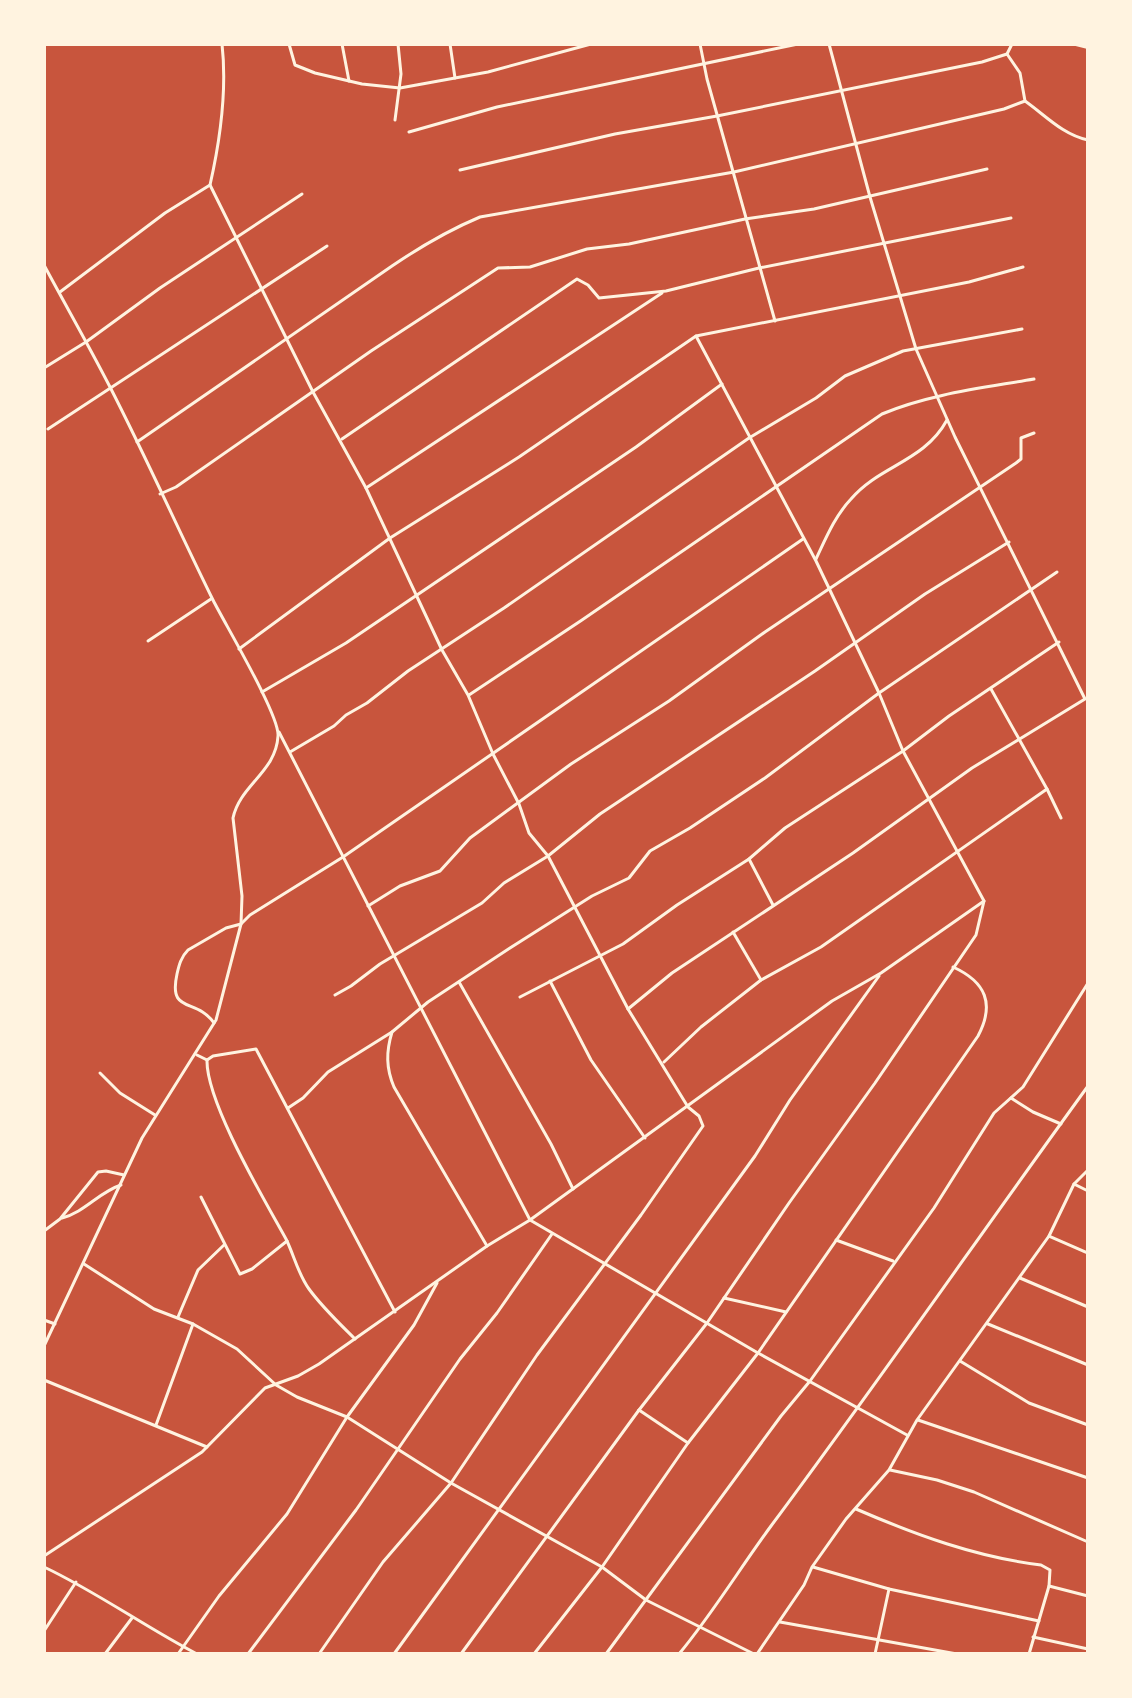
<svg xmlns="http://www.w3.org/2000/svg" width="1132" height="1698" font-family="'Titillium Web',sans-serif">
  <rect width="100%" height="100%" fill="#c8553d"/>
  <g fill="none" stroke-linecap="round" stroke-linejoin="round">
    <!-- minor -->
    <g stroke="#fff3e0" stroke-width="3">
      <path d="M222,44C227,89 220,141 210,185L313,392L366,488L442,650L468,695L493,754L519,804L529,833L548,856L628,1009L688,1107L699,1116L703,1126L641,1215L537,1355L451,1483L383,1562L319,1654"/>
      <path d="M289,44L295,65L315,73L362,84L400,88L488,72L591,44"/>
      <path d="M342,44L349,81"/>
      <path d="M450,44L455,78"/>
      <path d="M700,44L707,79L775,321"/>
      <path d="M1025,101C1045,115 1063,135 1088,140"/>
      <path d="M395,120L401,74L398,44"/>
      <path d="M409,132L497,107L798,44"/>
      <path d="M460,170L615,134L717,116L982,62L1007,54L1012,44"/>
      <path d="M44,265C66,306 89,346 110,387C146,457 178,529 213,600C225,624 280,716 278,736C276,772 240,785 233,818L242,896L241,924L216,1020L142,1138L44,1346"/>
      <path d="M60,292L165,213L210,185"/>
      <path d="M44,368L86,342L160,288L302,194"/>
      <path d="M48,429L327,246"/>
      <path d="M342,439L577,279L588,285L599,298L666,291L759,268L1011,218"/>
      <path d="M137,442L392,266C420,247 449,230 480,217L734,172L1004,109L1025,101L1020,73L1007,54"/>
      <path d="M366,488L662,293"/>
      <path d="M160,494L176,487L371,351L498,268L530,267L587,249L629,244L745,219L814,209L987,169"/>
      <path d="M816,559C826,538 835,516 851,499C880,465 924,462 947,420"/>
      <path d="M148,641L211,599"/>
      <path d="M239,649L390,538L519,457L696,336L969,282L1023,267"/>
      <path d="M991,689L1047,789L1061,818"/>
      <path d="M262,692L346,643L636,447L722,384"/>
      <path d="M469,695L582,620L882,414C929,394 983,388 1034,379"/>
      <path d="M279,732L530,1220L832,1001L881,973L984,901"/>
      <path d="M290,752L334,726L346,715L367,703L408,671L504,608L749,438L816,398L845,376L903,351L1022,329"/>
      <path d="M749,859L773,905"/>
      <path d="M368,906L400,886L440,871L470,838L571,764L669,701L765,632L1016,463L1021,459V438L1034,433"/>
      <path d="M733,932L761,980"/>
      <path d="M550,981L591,1060L645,1138"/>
      <path d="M459,982L551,1144L573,1189"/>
      <path d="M335,995L351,986L380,964L482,903L504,883L548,856L600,814L815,671L925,594L1009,542"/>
      <path d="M520,997L623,944L677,905L749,859L785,828L903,751L949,716L1059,642"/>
      <path d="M628,1009L672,973L853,853L972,768L1085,699L955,437L916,349L870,197L829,44"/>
      <path d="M214,1023C196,997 168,1015 177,974C179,965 181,957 188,950L226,928L241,924L250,915L343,857L803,539"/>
      <path d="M392,1032C386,1052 386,1068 394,1087L487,1246"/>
      <path d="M197,1055L207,1060L213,1056L256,1049L395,1312"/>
      <path d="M207,1060C206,1102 264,1199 286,1239C294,1255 298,1274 309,1289C322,1307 339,1323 355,1339"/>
      <path d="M664,1062L701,1027L761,980L821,947L1047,789"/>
      <path d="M100,1073L120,1093L155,1115"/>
      <path d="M1011,1098L1033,1112L1061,1124"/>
      <path d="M288,1108L303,1098L328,1072L392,1032L428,1002L510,948L592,896L629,878L650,851L690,828L765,778L879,693L1057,572"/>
      <path d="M1074,1184L1088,1191"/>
      <path d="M201,1197L240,1274L252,1269L287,1241"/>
      <path d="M62,1218C85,1212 99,1192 121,1185"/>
      <path d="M44,1231L60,1219L98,1172L106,1171L124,1175"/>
      <path d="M1049,1236L1088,1253"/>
      <path d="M836,1240L893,1261"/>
      <path d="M84,1264L154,1309L193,1324L237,1349L276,1385L297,1397L347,1417L451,1483L602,1567L646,1600L754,1654"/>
      <path d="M1020,1278L1088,1307"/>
      <path d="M724,1298L786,1312"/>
      <path d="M178,1317L198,1270L224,1245"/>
      <path d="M44,1320L55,1324"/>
      <path d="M988,1324L1088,1365"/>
      <path d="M960,1361L1029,1403L1088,1425"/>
      <path d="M44,1380L207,1447"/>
      <path d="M639,1410L688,1443"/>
      <path d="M918,1420L1088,1478"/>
      <path d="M156,1425L193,1324"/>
      <path d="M890,1470L937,1480L974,1492L1088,1542"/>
      <path d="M856,1509C916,1535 976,1557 1041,1565L1050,1570L1049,1586L1029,1654"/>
      <path d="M44,1556L202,1452L265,1388L298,1376L319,1364L487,1246L530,1220L758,1353L907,1435"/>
      <path d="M44,1567C97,1592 145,1627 197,1654"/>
      <path d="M813,1567L889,1589L1039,1621"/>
      <path d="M1049,1586L1088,1596"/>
      <path d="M780,1622L957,1654"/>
      <path d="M44,1631L76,1582"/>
      <path d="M1033,1637L1088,1649"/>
      <path d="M105,1654L132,1618"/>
      <path d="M178,1654L219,1596L287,1514L347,1417L414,1325L437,1283"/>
      <path d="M248,1654L356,1510L460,1359L497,1313L552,1234"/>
      <path d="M394,1654L755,1156L790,1100L879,976"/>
      <path d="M461,1654L639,1410L707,1323L789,1203L875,1083L976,935L984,901L903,751L879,693L816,561L696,336"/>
      <path d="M534,1654L602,1567L688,1443L758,1353L978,1036C995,1004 986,982 953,967"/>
      <path d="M606,1654L781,1416L810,1381L934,1208L994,1113L1023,1087L1088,983"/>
      <path d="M679,1654C713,1613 740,1568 771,1526C879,1381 982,1232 1088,1086"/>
      <path d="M757,1654L804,1585L812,1567L846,1519L889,1470L917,1420L1049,1236L1074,1184L1088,1170"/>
      <path d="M875,1654L889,1589"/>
    </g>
    <!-- tertiary -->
    <path stroke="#fff3e0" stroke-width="4" d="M1076,44L1088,47"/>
  </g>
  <!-- border -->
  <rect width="1132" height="1698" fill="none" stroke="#fff3e0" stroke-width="92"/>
</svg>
